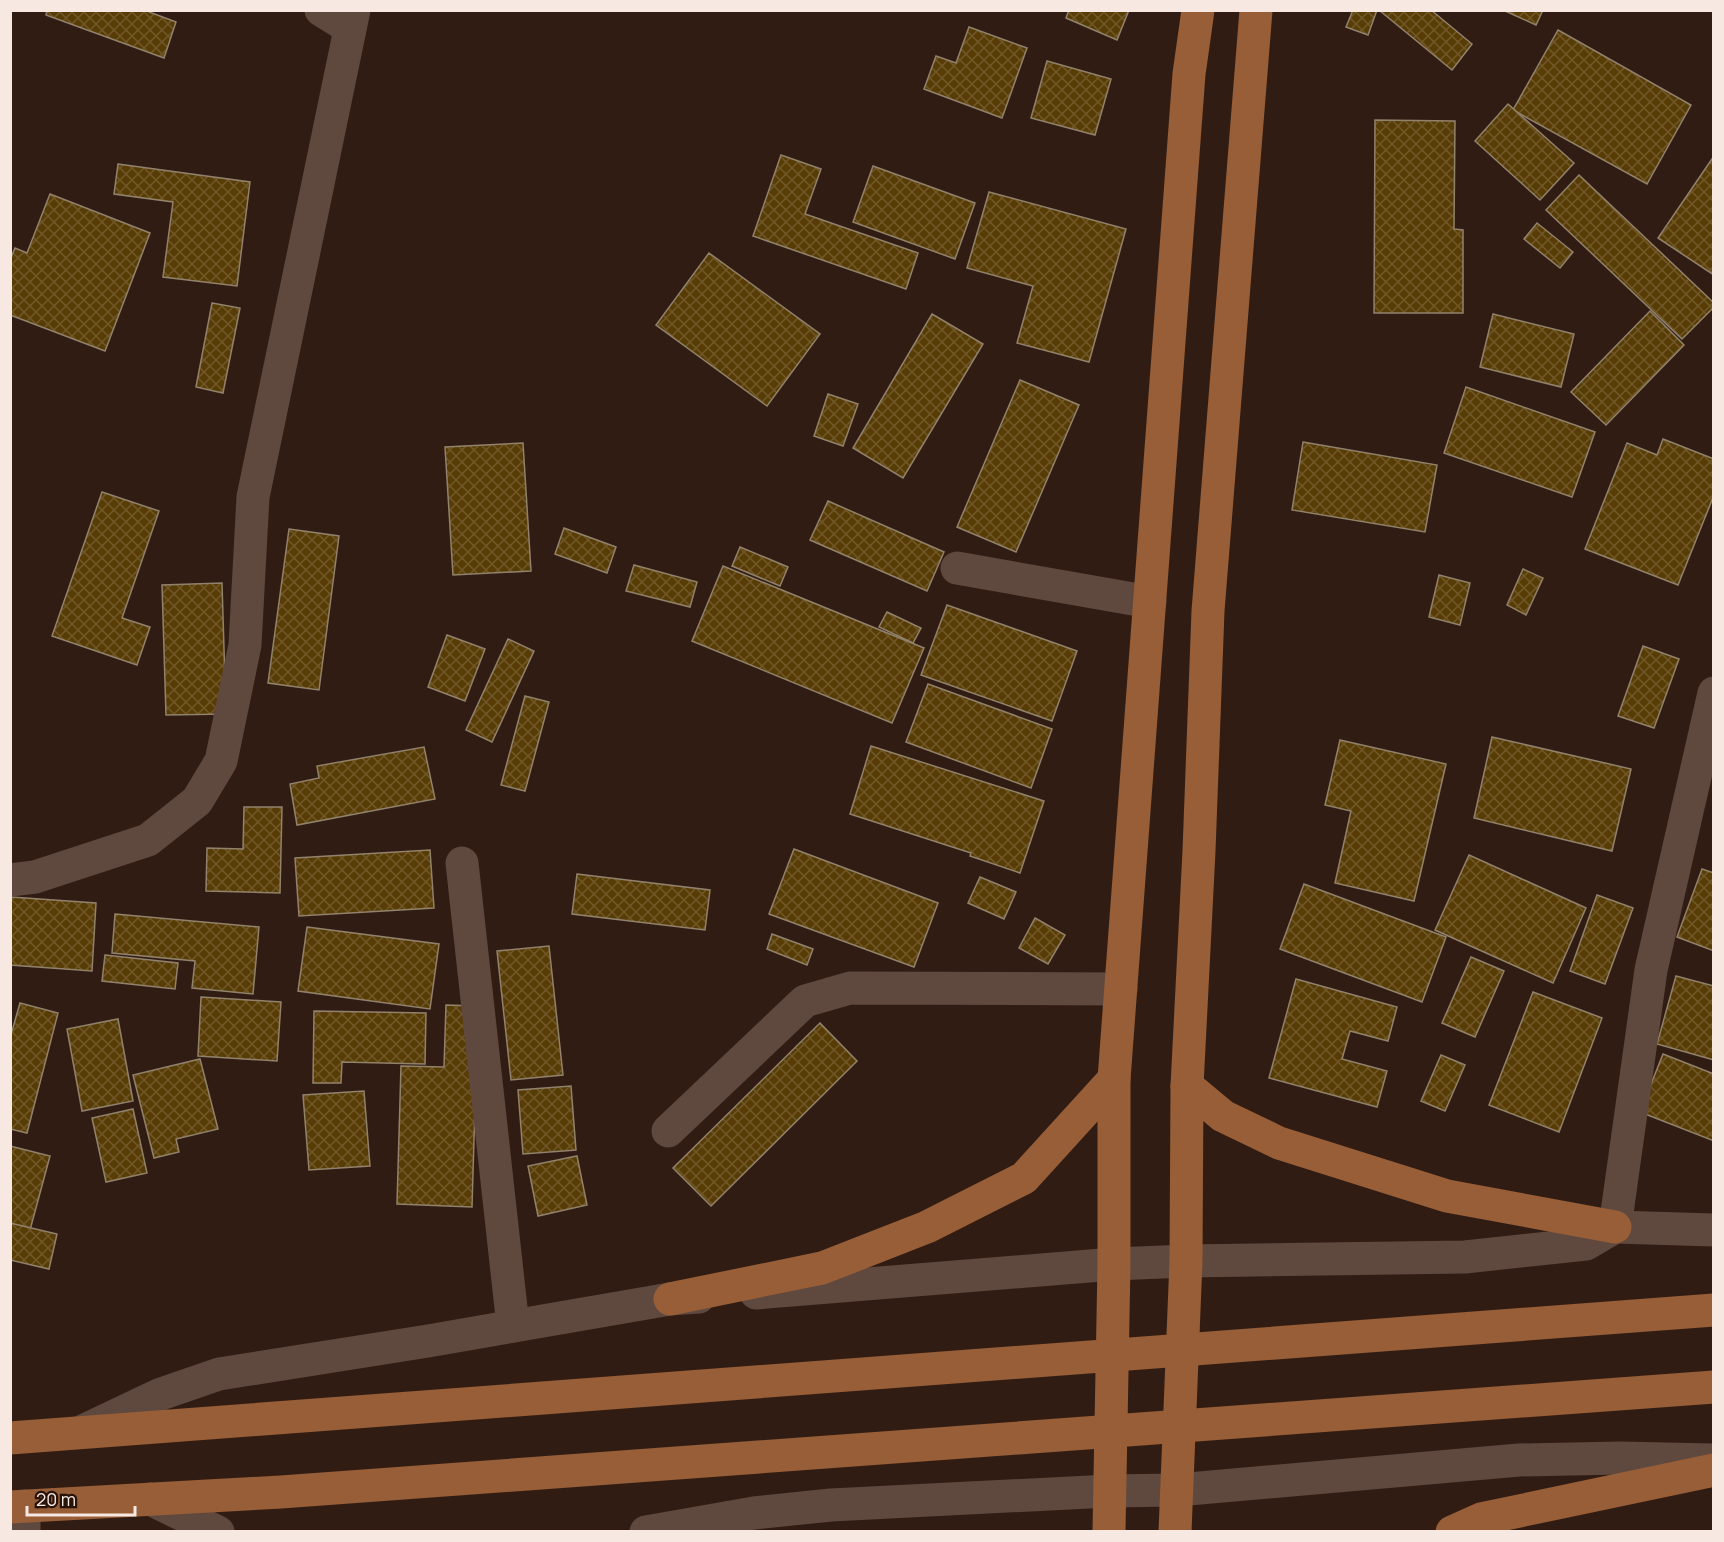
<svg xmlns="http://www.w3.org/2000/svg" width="1724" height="1542" font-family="Manrope,sans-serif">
  <defs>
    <pattern id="building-cross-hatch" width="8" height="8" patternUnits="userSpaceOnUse" patternTransform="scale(1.5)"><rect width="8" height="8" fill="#583c05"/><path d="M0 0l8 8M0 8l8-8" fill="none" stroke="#715829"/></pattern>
  </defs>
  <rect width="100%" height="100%" fill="#311c13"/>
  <!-- building -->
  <g fill="url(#building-cross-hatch)" stroke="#91826c" stroke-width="1.5">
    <path d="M47,10H144L176,22L164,58L46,15Z"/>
    <path d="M1069,10H1129L1117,40L1066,18Z"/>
    <path d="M1353,10H1377L1368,35L1346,27Z"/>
    <path d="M1379,10H1431L1472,44L1452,70Z"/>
    <path d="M1503,10H1543L1536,25Z"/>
    <path d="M969,27L1027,48L1002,118L924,89L936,56L956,63Z"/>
    <path d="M1558,30L1691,105L1647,184L1513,110Z"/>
    <path d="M1047,61L1111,79L1095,135L1031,118Z"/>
    <path d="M1508,104L1574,163L1540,200L1475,141Z"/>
    <path d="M1375,120L1455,121L1454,229L1463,230V313H1374Z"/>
    <path d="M781,155L821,169L805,214L918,253L906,289L753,236Z"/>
    <path d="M1714,156V275L1658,238Z"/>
    <path d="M118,164L250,182L237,286L163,277L173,202L114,194Z"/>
    <path d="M873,166L975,203L955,259L853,222Z"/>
    <path d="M1579,175L1714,303V307L1682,339L1546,210Z"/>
    <path d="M989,192L1126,229L1089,362L1017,343L1033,286L967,268Z"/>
    <path d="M50,194L150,233L105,351L10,315V260L15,248L27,253Z"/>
    <path d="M1537,223L1573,252L1560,268L1524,239Z"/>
    <path d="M709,253L820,334L767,406L656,325Z"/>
    <path d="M212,303L240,308L223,393L196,387Z"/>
    <path d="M1650,311L1684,345L1606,425L1571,392Z"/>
    <path d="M932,314L983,344L903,478L853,448Z"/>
    <path d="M1493,314L1574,334L1561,387L1480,367Z"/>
    <path d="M1020,380L1079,405L1016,552L957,527Z"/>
    <path d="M1466,387L1595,432L1572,497L1444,453Z"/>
    <path d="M828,394L858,404L843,446L814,436Z"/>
    <path d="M1663,439L1714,459V495L1678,585L1585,549L1627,443L1657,455Z"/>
    <path d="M1303,442L1437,465L1425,532L1292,510Z"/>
    <path d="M523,443L531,571L453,575L445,447Z"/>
    <path d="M102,492L159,511L122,618L150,627L137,665L52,636Z"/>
    <path d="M828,501L944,552L927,591L810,540Z"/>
    <path d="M564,528L616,547L607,573L555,554Z"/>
    <path d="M289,529L339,536L319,690L268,683Z"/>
    <path d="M740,547L788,567L780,586L732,566Z"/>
    <path d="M634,565L697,582L690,607L626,591Z"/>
    <path d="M723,566L924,648L892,723L692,641Z"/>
    <path d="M1523,569L1543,578L1526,615L1507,605Z"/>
    <path d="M1439,575L1470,583L1460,625L1429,617Z"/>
    <path d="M222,583L226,714L166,715L162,585Z"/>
    <path d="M947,605L1077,651L1052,721L921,675Z"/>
    <path d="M887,612L921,628L913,643L879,627Z"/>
    <path d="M447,635L485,649L465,701L428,687Z"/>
    <path d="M508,639L534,651L492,742L466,730Z"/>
    <path d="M1643,646L1679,659L1654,728L1618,716Z"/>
    <path d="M928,684L1052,729L1031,788L906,742Z"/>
    <path d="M525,696L549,702L525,791L501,785Z"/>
    <path d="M1492,737L1631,769L1612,851L1474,818Z"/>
    <path d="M1340,740L1446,764L1414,901L1335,883L1351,811L1325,805Z"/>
    <path d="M871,746L1044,801L1020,873L970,856L971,853L850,814Z"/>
    <path d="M424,747L435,799L297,825L290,784L319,778L317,766Z"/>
    <path d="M244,807H282L280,893L206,891L207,848L243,849Z"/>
    <path d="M794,849L938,903L914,967L769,914Z"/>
    <path d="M430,850L434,908L299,916L295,858Z"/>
    <path d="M1469,855L1586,908L1553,983L1435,930Z"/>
    <path d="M1702,869L1714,873V951L1677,937Z"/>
    <path d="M577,874L710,890L705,930L572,914Z"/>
    <path d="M980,877L1016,892L1004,919L968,903Z"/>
    <path d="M1304,884L1446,937L1422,1002L1280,949Z"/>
    <path d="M1597,895L1633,908L1605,984L1570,971Z"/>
    <path d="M11,897L96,903L92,971L10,965Z"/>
    <path d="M115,914L259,927L253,994L192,988L195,961L112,953Z"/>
    <path d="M1035,918L1065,935L1048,964L1019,948Z"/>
    <path d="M307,927L439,944L430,1009L298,991Z"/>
    <path d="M772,934L813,949L807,965L767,949Z"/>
    <path d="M549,946L563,1075L511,1080L497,951Z"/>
    <path d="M105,955L178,963L175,989L102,981Z"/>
    <path d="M1471,957L1504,971L1475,1037L1442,1023Z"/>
    <path d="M1676,976L1714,986V1060L1657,1044Z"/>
    <path d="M1296,979L1397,1007L1388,1041L1350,1031L1342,1059L1387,1071L1377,1107L1269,1078Z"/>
    <path d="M1533,992L1602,1018L1559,1132L1489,1105Z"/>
    <path d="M201,997L281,1002L277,1061L198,1056Z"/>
    <path d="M20,1003L58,1013L27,1133L10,1129V1038Z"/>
    <path d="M446,1005L478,1006L472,1207L397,1204L401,1066L444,1067Z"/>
    <path d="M314,1011L426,1013L425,1064L342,1062L341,1083H313Z"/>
    <path d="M118,1019L133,1101L82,1111L67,1029Z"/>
    <path d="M820,1023L857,1061L711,1206L673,1168Z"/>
    <path d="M1663,1054L1714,1074V1141L1640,1112Z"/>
    <path d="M1441,1055L1465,1065L1445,1111L1421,1101Z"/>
    <path d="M200,1059L218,1129L176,1139L179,1152L154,1158L133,1075Z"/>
    <path d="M571,1086L576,1150L523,1154L518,1090Z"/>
    <path d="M364,1091L370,1166L309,1170L303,1095Z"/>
    <path d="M133,1109L147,1173L106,1182L92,1118Z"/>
    <path d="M10,1146L50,1156L30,1230L10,1224Z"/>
    <path d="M577,1156L587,1205L538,1216L528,1166Z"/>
    <path d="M10,1223L57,1234L49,1269L10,1260Z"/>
  </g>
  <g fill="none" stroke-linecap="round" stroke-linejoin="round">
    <!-- minor -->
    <g stroke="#5f483e" stroke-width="33">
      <path d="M321,10L350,28"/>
      <path d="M957,568L1150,602"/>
      <path d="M462,863L513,1326"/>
      <path d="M10,880L35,877L148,840L197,801L221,761L245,645L253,497L354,10"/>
      <path d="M668,1131L805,1001L850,988L1121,989"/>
      <path d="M1615,1227L1651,970L1714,693"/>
      <path d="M756,1293L1114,1264L1186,1261L1465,1257L1586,1244L1615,1227L1714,1230"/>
      <path d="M81,1432L161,1394L219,1374L428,1341L670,1299L699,1297"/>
      <path d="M150,1499L218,1532"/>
      <path d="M24,1532V1506"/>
      <path d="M646,1532L754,1513L831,1505L1109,1491L1177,1490L1519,1460L1620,1458L1714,1460"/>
    </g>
    <!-- major -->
    <g stroke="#975e37" stroke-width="33">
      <path d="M1187,1086L1223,1116L1279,1143L1447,1196L1615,1227"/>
      <path d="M670,1299L822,1268L927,1227L1024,1178L1114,1079"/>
      <path d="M10,1438L1714,1310"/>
      <path d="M10,1507L281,1492L1714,1387"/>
      <path d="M1109,1532L1114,1264V1079L1189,74L1198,10"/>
      <path d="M1175,1532L1186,1261L1187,1086L1199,851L1208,611L1256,10"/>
      <path d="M1452,1532L1481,1519L1714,1470"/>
    </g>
  </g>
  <!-- border -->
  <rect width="1724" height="1542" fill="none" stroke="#f7e8e2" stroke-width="24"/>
  <!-- scale -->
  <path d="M27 1506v9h108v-9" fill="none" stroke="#f7e8e2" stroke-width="3"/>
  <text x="36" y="1506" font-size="18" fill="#f7e8e2" stroke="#27130a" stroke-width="4.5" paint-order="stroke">20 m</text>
</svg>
